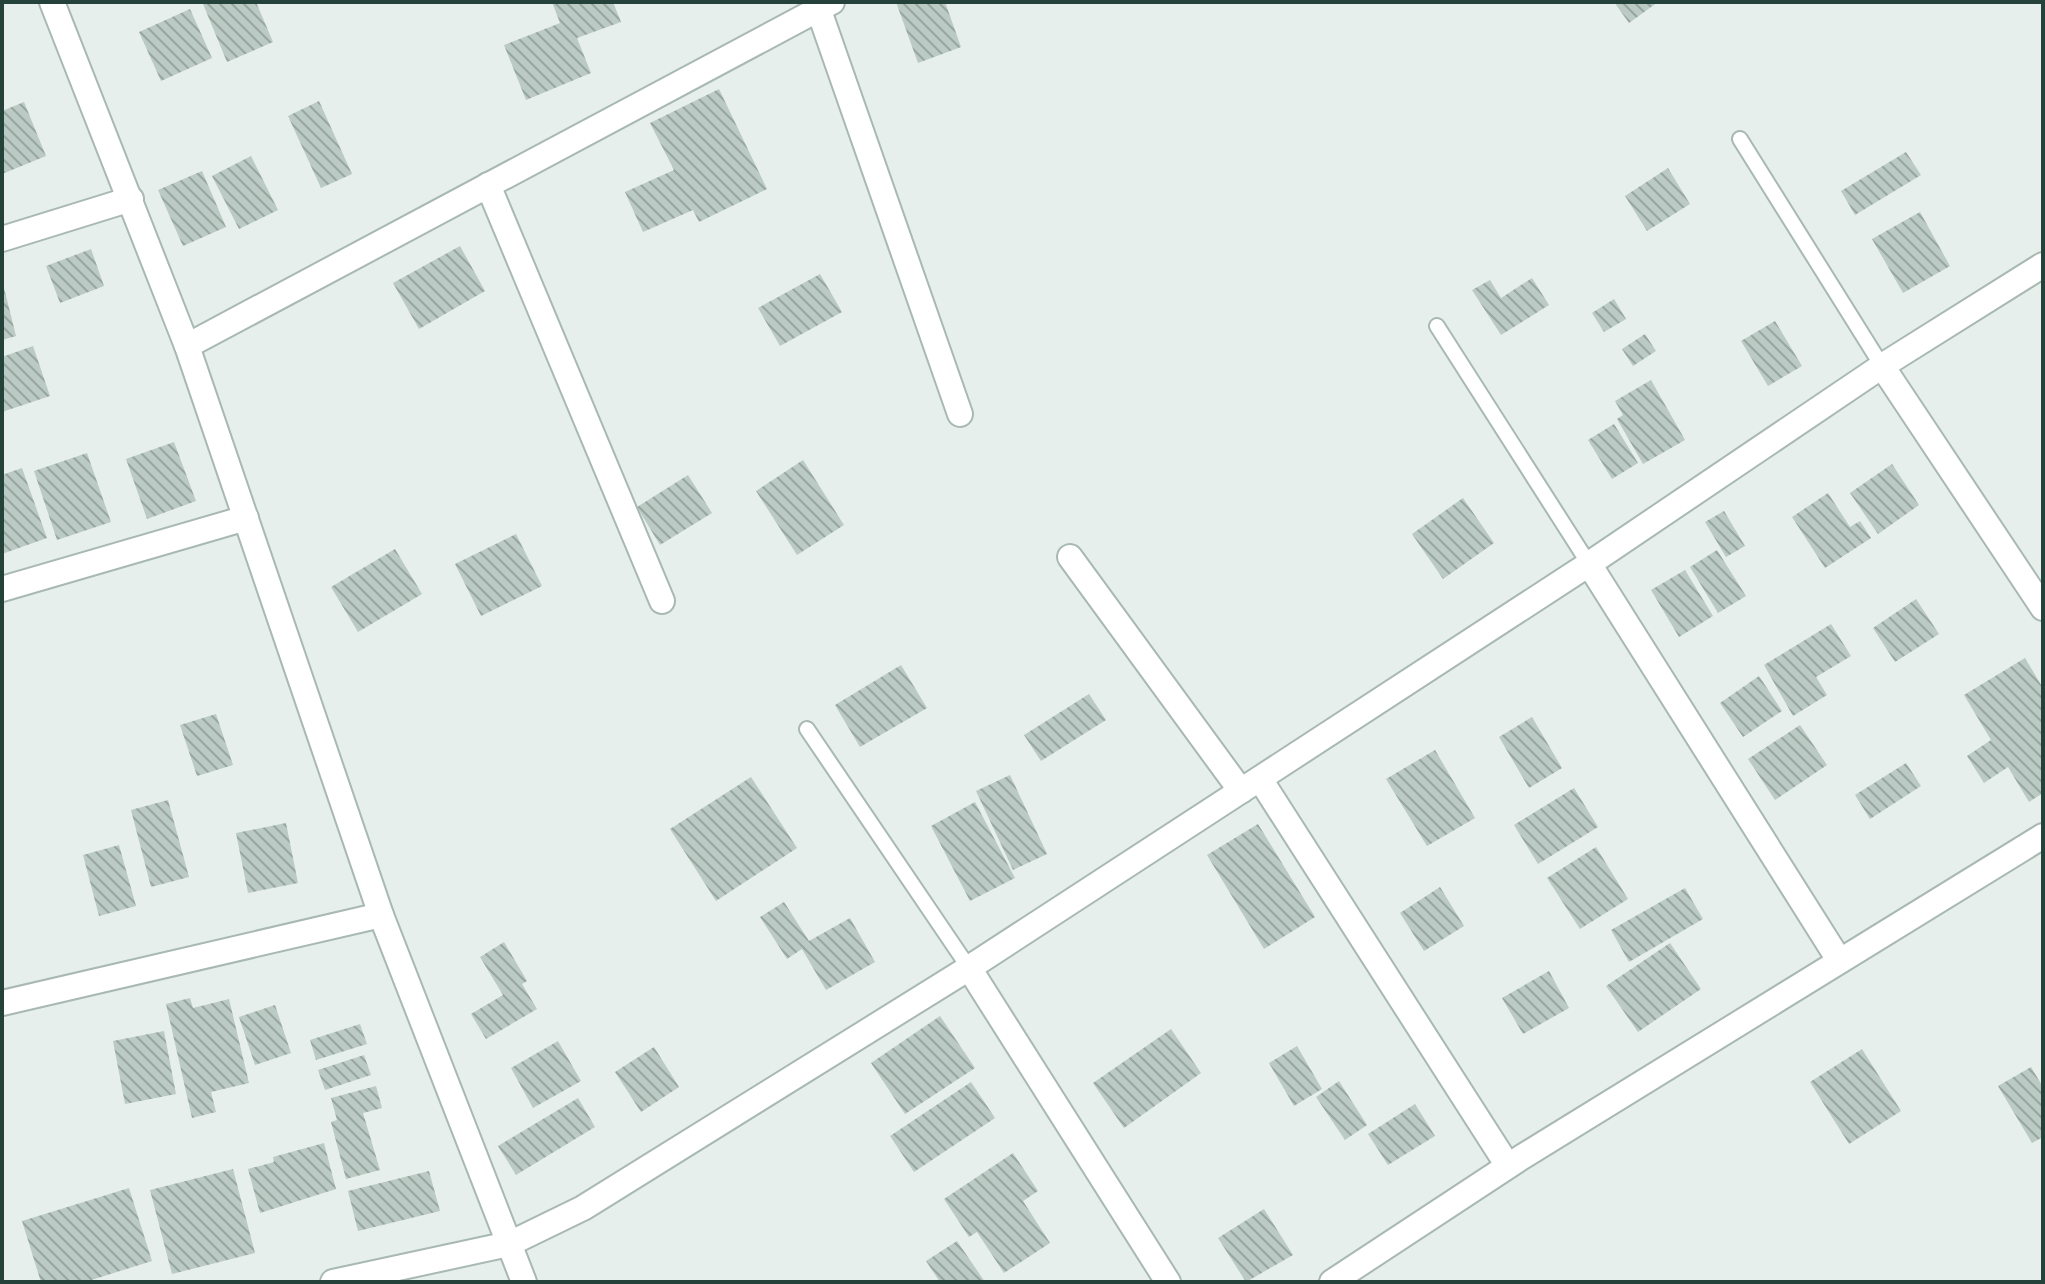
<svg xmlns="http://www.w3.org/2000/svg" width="2045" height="1284" font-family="'Public Sans',sans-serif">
  <defs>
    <pattern id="building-back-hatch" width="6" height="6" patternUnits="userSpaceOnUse" patternTransform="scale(2)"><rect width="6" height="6" fill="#bbcac4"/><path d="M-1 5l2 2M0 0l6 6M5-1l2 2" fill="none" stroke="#98a6a0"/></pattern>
  </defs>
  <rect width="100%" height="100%" fill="#e6efeb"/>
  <!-- building -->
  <g fill="url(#building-back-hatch)">
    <path d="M209,2H256L273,42L227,62L203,4Z"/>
    <path d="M552,2H613L621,22L577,38L591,73L526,100L504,45L560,23Z"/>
    <path d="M896,2H945L961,47L918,63Z"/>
    <path d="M1614,2H1658L1629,23Z"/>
    <path d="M190,9L212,58L161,81L139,32Z"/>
    <path d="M719,89L767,189L699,222L693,210L643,232L625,192L674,170L650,123Z"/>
    <path d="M319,101L352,174L321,188L288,116Z"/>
    <path d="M24,102L46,156L2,174V111Z"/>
    <path d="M1906,152L1921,175L1855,215L1841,191Z"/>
    <path d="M251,156L278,210L239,229L212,176Z"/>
    <path d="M1668,168L1690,204L1647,231L1625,196Z"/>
    <path d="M202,171L226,227L183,246L158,190Z"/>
    <path d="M1920,212L1950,266L1903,293L1872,239Z"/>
    <path d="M460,246L485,291L419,329L393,283Z"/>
    <path d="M91,249L104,286L60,303L46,266Z"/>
    <path d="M820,274L842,312L780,346L758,308Z"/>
    <path d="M1532,278L1549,305L1501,335L1472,290L1490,280L1501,298Z"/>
    <path d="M3,284L16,336L2,340V285Z"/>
    <path d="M1614,299L1626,319L1604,332L1592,313Z"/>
    <path d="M1775,321L1802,366L1768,386L1741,341Z"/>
    <path d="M1645,334L1656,351L1633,366L1622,349Z"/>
    <path d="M33,346L50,396L2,412V357Z"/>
    <path d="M1651,380L1685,440L1643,464L1617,419L1623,415L1615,401Z"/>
    <path d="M1614,424L1638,463L1612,479L1588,440Z"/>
    <path d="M174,442L196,501L147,519L126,459Z"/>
    <path d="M87,453L111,522L57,540L34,471Z"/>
    <path d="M803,460L844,525L797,555L756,491Z"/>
    <path d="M1892,464L1919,505L1878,534L1850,493Z"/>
    <path d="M22,468L47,538L2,554V475Z"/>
    <path d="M688,475L712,513L660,545L637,507Z"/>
    <path d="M1828,493L1850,527L1860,521L1871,538L1825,568L1792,517Z"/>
    <path d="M1463,498L1494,543L1443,579L1412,534Z"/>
    <path d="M1724,511L1745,546L1726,557L1705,522Z"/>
    <path d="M516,534L542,586L481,616L455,564Z"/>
    <path d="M395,549L422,594L358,632L331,587Z"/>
    <path d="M1717,550L1746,596L1718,613L1690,567Z"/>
    <path d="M1685,570L1713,616L1679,637L1651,590Z"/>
    <path d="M1916,599L1939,634L1895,662L1873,628Z"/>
    <path d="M1831,624L1851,656L1816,677L1827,695L1793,716L1764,665Z"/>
    <path d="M2025,658L2043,688V793L2029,802L2008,767L1984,783L1967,756L1991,740L1964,695Z"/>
    <path d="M901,665L927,708L860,747L835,705Z"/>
    <path d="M1759,676L1782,711L1743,737L1720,703Z"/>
    <path d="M1089,694L1106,720L1041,761L1024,735Z"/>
    <path d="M216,714L233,765L197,776L180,725Z"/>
    <path d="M1532,717L1562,768L1529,788L1499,737Z"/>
    <path d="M1800,725L1827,765L1775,800L1748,759Z"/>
    <path d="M1435,750L1475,818L1427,846L1386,779Z"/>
    <path d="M1906,763L1921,786L1870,819L1855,795Z"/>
    <path d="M1010,775L1047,854L1013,870L976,791Z"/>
    <path d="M751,777L797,848L716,901L670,829Z"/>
    <path d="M1574,788L1598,827L1538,864L1514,825Z"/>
    <path d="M168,800L189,877L151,887L131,810Z"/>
    <path d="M975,802L1015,878L970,901L931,826Z"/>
    <path d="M286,823L298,883L248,893L236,833Z"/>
    <path d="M1258,824L1315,917L1264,949L1207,855Z"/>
    <path d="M119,845L136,906L99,916L83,855Z"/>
    <path d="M1596,847L1628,899L1580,929L1547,878Z"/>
    <path d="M1440,887L1464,926L1424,951L1400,913Z"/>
    <path d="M1685,888L1703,919L1629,962L1611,930Z"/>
    <path d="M784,902L809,941L850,918L875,962L826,990L802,949L787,959L760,917Z"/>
    <path d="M504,942L527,981L522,984L537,1009L486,1039L471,1014L503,995L480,957Z"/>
    <path d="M1670,943L1701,989L1638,1032L1606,986Z"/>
    <path d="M1549,971L1569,1008L1523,1034L1502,998Z"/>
    <path d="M190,998L193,1008L229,999L249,1083L211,1092L216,1112L192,1118L166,1004Z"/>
    <path d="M275,1005L291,1053L255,1065L239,1017Z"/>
    <path d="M940,1016L975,1068L905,1114L871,1063Z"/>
    <path d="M360,1024L367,1044L316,1060L310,1040Z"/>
    <path d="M1171,1029L1201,1073L1124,1128L1093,1083Z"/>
    <path d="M164,1031L176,1094L125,1104L113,1041Z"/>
    <path d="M558,1041L581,1081L533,1108L511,1068Z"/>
    <path d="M1297,1046L1322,1089L1294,1106L1269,1063Z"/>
    <path d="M654,1047L679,1087L641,1112L615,1072Z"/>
    <path d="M1862,1049L1901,1111L1849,1144L1810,1082Z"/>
    <path d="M364,1055L371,1075L325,1090L318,1070Z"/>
    <path d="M2031,1067L2043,1087V1137L2032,1143L1998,1086Z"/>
    <path d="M1339,1081L1367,1125L1345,1140L1316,1097Z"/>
    <path d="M971,1082L995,1118L914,1172L890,1136Z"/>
    <path d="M376,1086L382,1108L363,1113L380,1170L346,1179L331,1122L337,1120L331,1098Z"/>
    <path d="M578,1098L595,1127L516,1175L498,1146Z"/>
    <path d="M1415,1104L1435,1136L1388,1165L1368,1134Z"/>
    <path d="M324,1143L336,1189L260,1213L248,1169L274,1162L273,1157Z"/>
    <path d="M1013,1153L1038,1191L1023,1201L1050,1243L1004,1273L977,1232L969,1237L944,1199Z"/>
    <path d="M233,1169L255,1253L172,1274L150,1190Z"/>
    <path d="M429,1171L440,1211L358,1231L348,1191Z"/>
    <path d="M129,1188L152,1261L85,1282H41L22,1221Z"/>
    <path d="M1264,1209L1293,1255L1246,1282L1218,1238Z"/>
    <path d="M957,1241L985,1282H940L926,1261Z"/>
  </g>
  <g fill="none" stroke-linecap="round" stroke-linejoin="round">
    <!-- lane casing -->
    <g stroke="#a8b8b2" stroke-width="18">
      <g id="lane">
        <path d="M1740,139L1882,366"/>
        <path d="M1437,326L1589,564"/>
        <path d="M807,729L969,968"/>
      </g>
    </g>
    <!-- street casing -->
    <g stroke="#a8b8b2" stroke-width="28">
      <g id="street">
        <path d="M52,2L187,346L381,915L524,1282"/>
        <path d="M816,2L960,414"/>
        <path d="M488,185L662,601"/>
        <path d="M2,239L131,199"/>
        <path d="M187,346L832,2"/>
        <path d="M1882,366L2043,608"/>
        <path d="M1070,557L1241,791"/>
        <path d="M1589,564L1839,960"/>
        <path d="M2,589L246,518"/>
        <path d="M1260,779L1508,1166"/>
        <path d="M969,968L1168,1282"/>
        <path d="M2,1003L381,915"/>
        <path d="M333,1282L509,1244L583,1208L969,968L1589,564L1882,366L2043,265"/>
        <path d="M1332,1282L1522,1157L2043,836"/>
      </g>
    </g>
    <!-- lane -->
    <use href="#lane" stroke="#fff" stroke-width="14"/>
    <!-- street -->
    <use href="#street" stroke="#fff" stroke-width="24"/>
  </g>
  <!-- border -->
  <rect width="2045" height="1284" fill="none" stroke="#24423a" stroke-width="8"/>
</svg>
